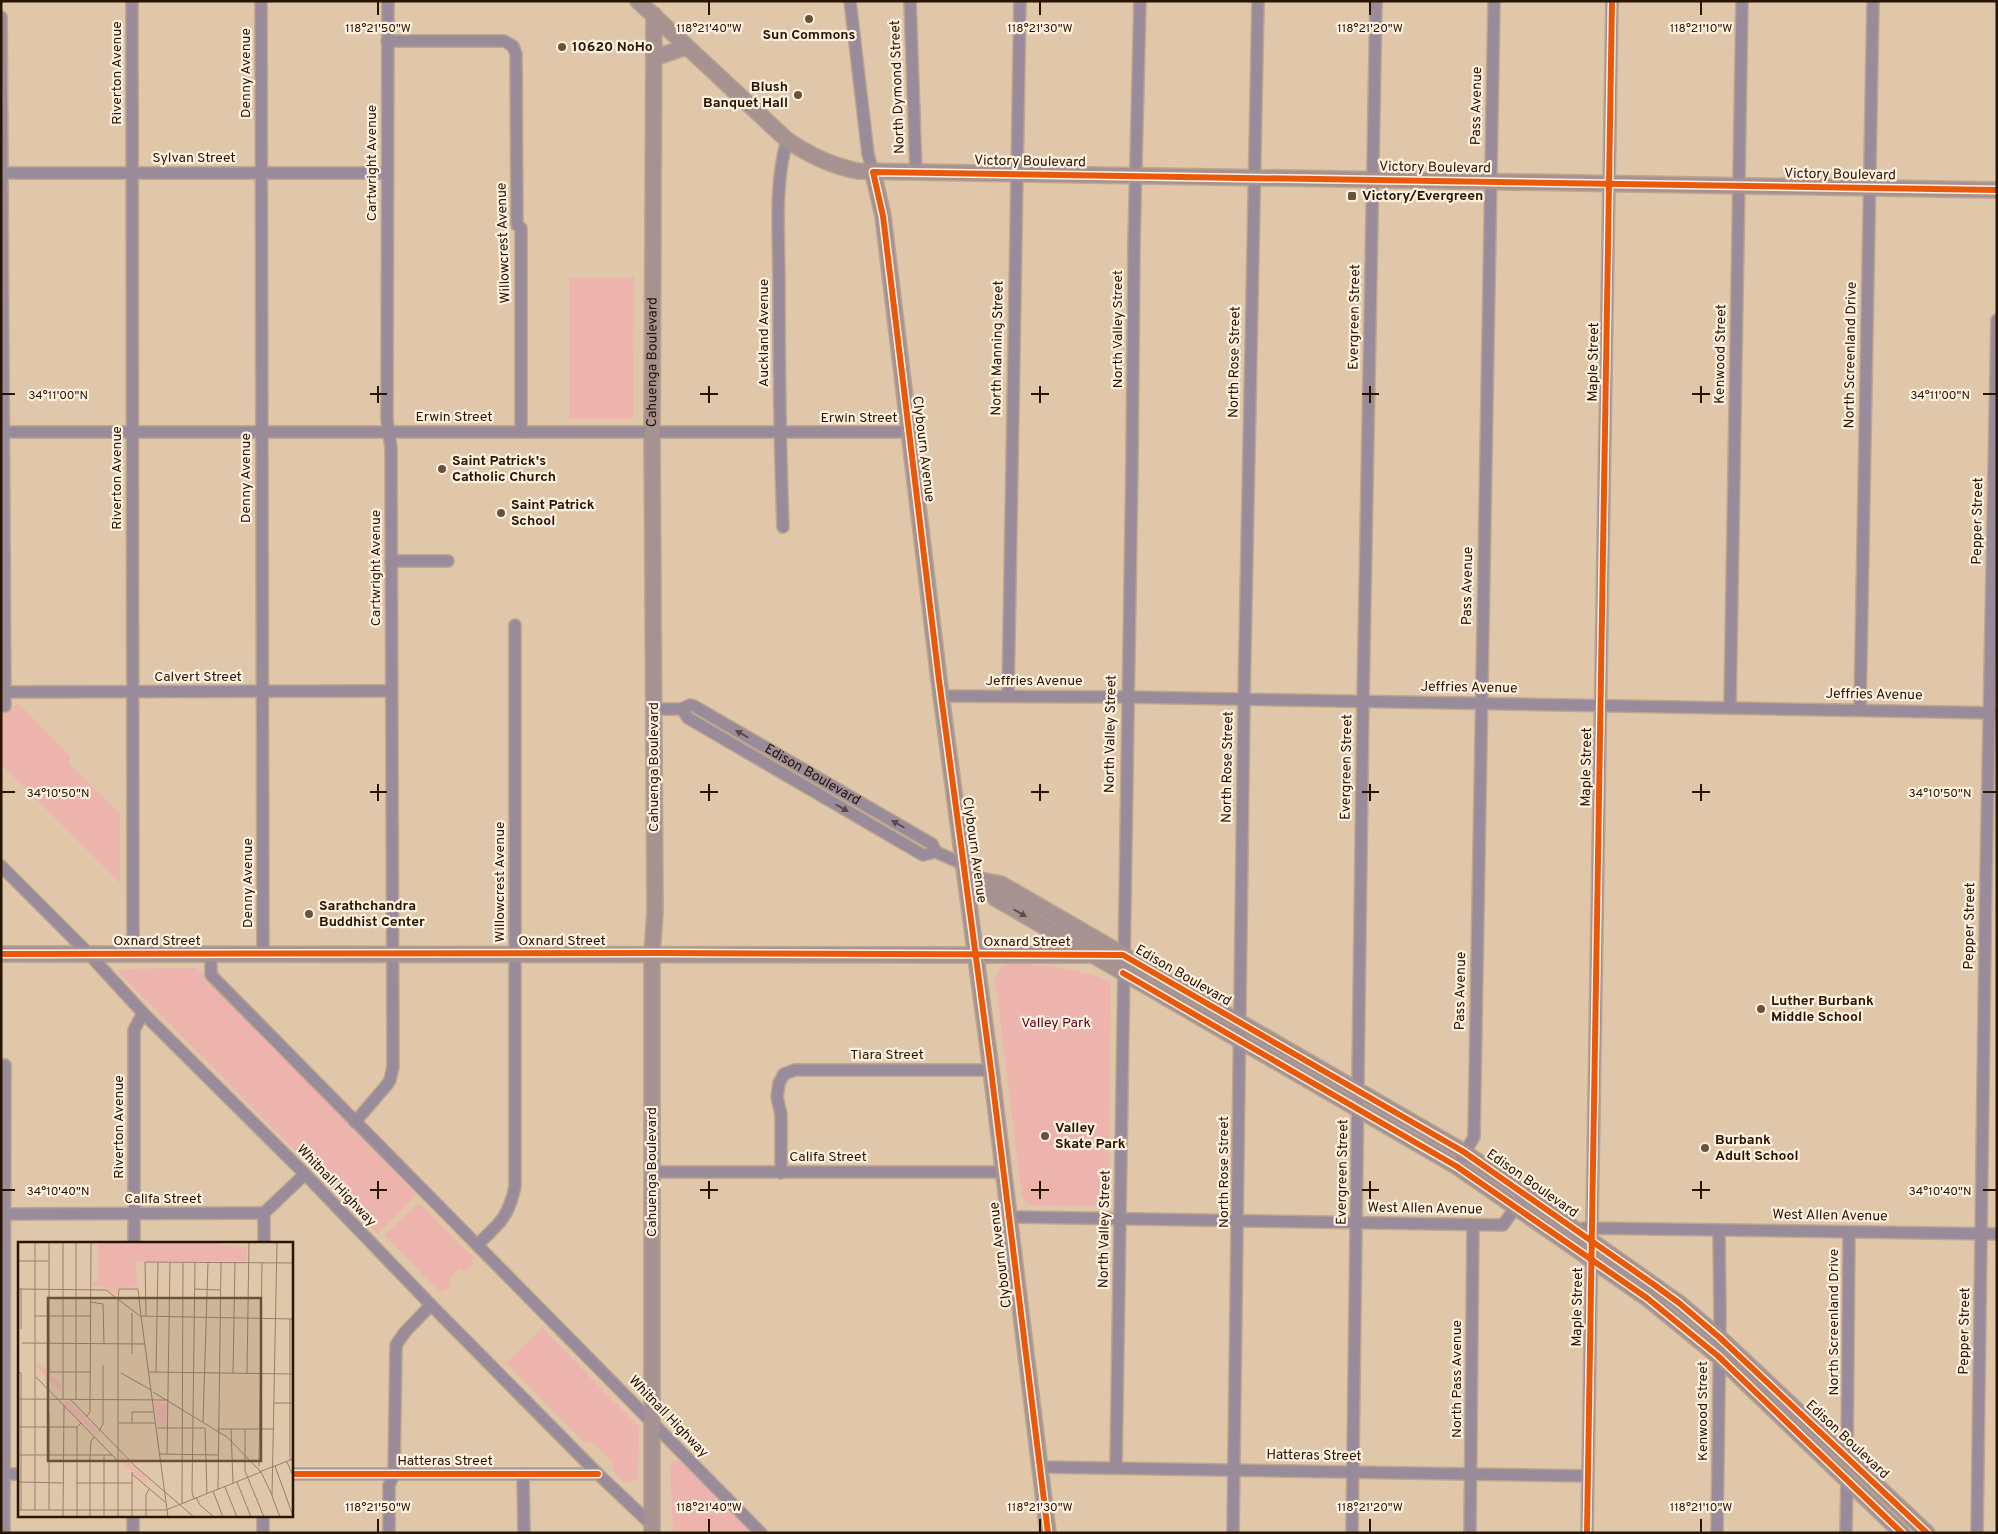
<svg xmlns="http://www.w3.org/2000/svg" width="1998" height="1534" font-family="Overpass,sans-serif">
  <rect width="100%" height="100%" fill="#e1c7a9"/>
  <!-- green -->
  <g fill="#ecb4ac">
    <path d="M569,277H634L633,419H569Z"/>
    <path d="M18,703L70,756L69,764L120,814V883L1,764V710H10Z"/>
    <path d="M1011,963C1046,965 1078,968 1111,982L1108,1201L1105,1206L1029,1205L1022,1197L995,977L1001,966Z"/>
    <path d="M197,968L417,1195L378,1234L120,974L119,969Z"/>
    <path d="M419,1203L472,1256C474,1263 472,1267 466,1271L459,1269L450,1278V1287L443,1292L438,1290L384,1235Z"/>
    <path d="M542,1328L639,1427L638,1480L625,1483L611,1469L615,1464L591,1441L586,1444L506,1363Z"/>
    <path d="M678,1460L686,1464L754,1533H673L670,1463Z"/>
  </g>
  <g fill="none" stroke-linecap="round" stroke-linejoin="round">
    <!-- minor casing -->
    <g stroke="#bba68f" stroke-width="14">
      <g id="minor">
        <path d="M132,1L133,954"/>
        <path d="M261,1L263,954"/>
        <path d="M850,1L868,154L873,172"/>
        <path d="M910,1L916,172"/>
        <path d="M1,17L5,706"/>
        <path d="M387,41H504L513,46L516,54L517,225L521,228V432"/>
        <path d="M1,173H387"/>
        <path d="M1,432H908"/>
        <path d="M783,527C780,446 779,365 779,284C779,236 774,185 787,140"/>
        <path d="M391,561H448"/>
        <path d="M5,692L391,691"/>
        <path d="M941,696L1127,697L1997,713"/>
        <path d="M1008,696L1020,1"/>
        <path d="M1730,707L1742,1"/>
        <path id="s1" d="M654,709H682L690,705L694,706L932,844L936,852L963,864L985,881"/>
        <path d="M682,709L688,718L923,855L936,852"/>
        <path d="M1860,710L1873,1"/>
        <path d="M1,866L88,953L143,1013L305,1174L431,1305L598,1474L652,1525"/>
        <path d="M211,954V975L761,1533"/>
        <path d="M355,1122L386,1086L390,1080L393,1067L391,448L387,420L388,1"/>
        <path d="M1461,1159L1474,1137L1494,1"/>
        <path d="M653,1172H1003"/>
        <path d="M781,1173V1114L777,1097L779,1083L784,1074L795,1070H991"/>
        <path d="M1,1214L264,1213"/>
        <path d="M1009,1217L1503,1225L1524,1195"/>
        <path d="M1584,1228L1997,1234"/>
        <path d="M134,1243V1030L143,1013"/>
        <path d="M264,1243V1213L305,1174"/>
        <path d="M477,1245C499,1224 509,1217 515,1186V625"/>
        <path d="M1847,1461L1849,1232"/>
        <path d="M1039,1467L1588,1476"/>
        <path d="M1116,1467L1132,462L1134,242L1140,1"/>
        <path d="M1,1474H19"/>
        <path d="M291,1474H598"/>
        <path d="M523,1474L524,1533"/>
        <path d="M133,1515V1533"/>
        <path d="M4,1533L5,1065"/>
        <path d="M263,1533V1515"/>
        <path d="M389,1533V1485L394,1474L396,1345L405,1332L431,1305"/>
        <path d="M1233,1533L1244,699L1258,1"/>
        <path d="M1352,1533L1363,701L1376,1"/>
        <path d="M1470,1533L1473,1225"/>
        <path d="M1587,1533L1612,1"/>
        <path d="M1717,1533L1720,1314L1719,1230"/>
        <path d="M1846,1533L1847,1477"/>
        <path d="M1977,1533C1981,1129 1988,724 1997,320"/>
      </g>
    </g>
    <!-- major casing -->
    <g stroke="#bba68f" stroke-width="18">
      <g id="major">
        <path d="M638,1L787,140C809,155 831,166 858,171L1997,190"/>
        <path d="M654,58L686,47"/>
        <path d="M873,172L883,216L939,680L991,1070L1048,1533"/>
        <path d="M985,881L1001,884L1464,1152L1573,1228L1679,1303L1719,1337L1927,1533"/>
        <path d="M985,881L995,898L1456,1166L1647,1298L1718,1356L1902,1533"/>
        <path d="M1,954L1090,955"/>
        <path id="s2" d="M652,1533V953L655,912L652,432L654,15"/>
      </g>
    </g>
    <!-- minor -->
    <use href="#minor" stroke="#9a8b9a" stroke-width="11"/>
    <!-- major -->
    <use href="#major" stroke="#a79292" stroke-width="15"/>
    <!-- cycleway casing -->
    <g stroke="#fff0e0" stroke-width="9">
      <g id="cycleway">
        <path d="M1,954L664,953L1123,955L1464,1152L1653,1284L1679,1303L1719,1337L1927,1533"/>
        <path d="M1123,973L1456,1166L1647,1298L1718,1356L1902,1533"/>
        <path d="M291,1474H598"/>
        <path d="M1048,1533L991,1070L939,680L883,216L873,172L1997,190"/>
        <path d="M1587,1533L1612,1"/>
      </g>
    </g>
    <!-- cycleway -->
    <use href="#cycleway" stroke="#e8590c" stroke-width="6"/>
  </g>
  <!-- one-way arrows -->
  <defs><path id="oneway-solid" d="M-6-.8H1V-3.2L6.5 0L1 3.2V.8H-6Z" transform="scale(1.25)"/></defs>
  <g fill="#5a4a46">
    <use href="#oneway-solid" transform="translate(742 734) rotate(-150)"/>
    <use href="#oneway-solid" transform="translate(842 808) rotate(30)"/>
    <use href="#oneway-solid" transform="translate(898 824) rotate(-150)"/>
  </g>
  <use fill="#604d42" href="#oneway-solid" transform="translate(1020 913) rotate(30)"/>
  <!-- ticks -->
  <path fill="none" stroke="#261501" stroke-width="2" d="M378,2V15M709,2V15M1040,2V15M1370,2V15M1701,2V15M378,386V403M709,386V403M1040,386V403M1370,386V403M1701,386V403M2,394H15M370,394H387M700,394H718M1031,394H1049M1362,394H1379M1692,394H1710M1983,394H1996M378,784V801M709,784V801M1040,784V801M1370,784V801M1701,784V801M2,792H15M370,792H387M700,792H718M1031,792H1049M1362,792H1379M1692,792H1710M1983,792H1996M378,1181V1199M709,1181V1199M1040,1181V1199M1370,1181V1199M1701,1181V1199M2,1190H15M370,1190H387M700,1190H718M1031,1190H1049M1362,1190H1379M1692,1190H1710M1983,1190H1996M378,1519V1532M709,1519V1532M1040,1519V1532M1370,1519V1532M1701,1519V1532"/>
  <!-- markers -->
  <g fill="#67533c" stroke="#fff0e0" stroke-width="2">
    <circle cx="809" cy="19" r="5"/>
    <circle cx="562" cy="47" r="5"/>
    <circle cx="798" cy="95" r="5"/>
    <rect x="1347" y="191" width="10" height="10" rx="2.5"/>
    <circle cx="442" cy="469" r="5"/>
    <circle cx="501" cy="513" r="5"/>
    <circle cx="309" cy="914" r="5"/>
    <circle cx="1761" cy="1009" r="5"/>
    <circle cx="1045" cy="1136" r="5"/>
    <circle cx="1705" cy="1148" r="5"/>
  </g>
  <g text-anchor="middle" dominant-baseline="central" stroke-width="4.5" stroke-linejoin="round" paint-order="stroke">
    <!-- poi labels -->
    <g font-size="14" font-weight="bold" fill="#261501" stroke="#fff0e0" text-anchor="start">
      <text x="809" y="35" text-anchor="middle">Sun Commons</text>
      <text x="572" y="47">10620 NoHo</text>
      <text x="788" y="87" text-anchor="end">Blush<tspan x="788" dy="16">Banquet Hall</tspan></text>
      <text x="1362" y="196">Victory/Evergreen</text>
      <text x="452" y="461">Saint Patrick's<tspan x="452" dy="16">Catholic Church</tspan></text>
      <text x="511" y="505">Saint Patrick<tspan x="511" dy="16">School</tspan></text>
      <text x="319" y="906">Sarathchandra<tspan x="319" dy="16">Buddhist Center</tspan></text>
      <text x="1771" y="1001">Luther Burbank<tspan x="1771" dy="16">Middle School</tspan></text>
      <text x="1055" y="1128">Valley<tspan x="1055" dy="16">Skate Park</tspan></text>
      <text x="1715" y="1140">Burbank<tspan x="1715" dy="16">Adult School</tspan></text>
    </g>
    <!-- street labels -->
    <g font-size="14" fill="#261501" stroke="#fff0e0">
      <text transform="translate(117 73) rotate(-90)">Riverton Avenue</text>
      <text transform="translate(246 73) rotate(-90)">Denny Avenue</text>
      <text transform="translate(898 87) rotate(-92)">North Dymond Street</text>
      <text transform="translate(1477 106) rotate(-89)">Pass Avenue</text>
      <text x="194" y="158">Sylvan Street</text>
      <text transform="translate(1030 162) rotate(1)">Victory Boulevard</text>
      <text transform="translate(372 163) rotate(-90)">Cartwright Avenue</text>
      <text transform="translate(1435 168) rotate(1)">Victory Boulevard</text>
      <text transform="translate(1840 175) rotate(1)">Victory Boulevard</text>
      <text transform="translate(504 243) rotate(-92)">Willowcrest Avenue</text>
      <text transform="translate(1355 317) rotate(-89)">Evergreen Street</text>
      <text transform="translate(1118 329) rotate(-90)">North Valley Street</text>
      <text transform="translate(764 333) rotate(-90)">Auckland Avenue</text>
      <text transform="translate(998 348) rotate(-89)">North Manning Street</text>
      <text transform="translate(1721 354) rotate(-89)">Kenwood Street</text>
      <text transform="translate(1851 355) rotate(-89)">North Screenland Drive</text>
      <text stroke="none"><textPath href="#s2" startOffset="1171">Cahuenga Boulevard</textPath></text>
      <text transform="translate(1235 362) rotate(-89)">North Rose Street</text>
      <text transform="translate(1594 362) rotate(-89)">Maple Street</text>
      <text x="454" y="417">Erwin Street</text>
      <text x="859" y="418">Erwin Street</text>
      <text transform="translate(923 449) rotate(83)">Clybourn Avenue</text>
      <text transform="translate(117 478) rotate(-90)">Riverton Avenue</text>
      <text transform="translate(246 478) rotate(-90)">Denny Avenue</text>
      <text transform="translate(1978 521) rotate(-89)">Pepper Street</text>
      <text transform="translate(376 568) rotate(-90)">Cartwright Avenue</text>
      <text transform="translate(1468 586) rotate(-89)">Pass Avenue</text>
      <text x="198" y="677">Calvert Street</text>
      <text x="1034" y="681">Jeffries Avenue</text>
      <text transform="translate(1469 688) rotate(1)">Jeffries Avenue</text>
      <text transform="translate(1874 695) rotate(1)">Jeffries Avenue</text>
      <text transform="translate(1111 734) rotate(-89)">North Valley Street</text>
      <text transform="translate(654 767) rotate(-90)">Cahuenga Boulevard</text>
      <text transform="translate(1228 767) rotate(-89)">North Rose Street</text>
      <text transform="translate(1347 767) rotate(-89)">Evergreen Street</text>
      <text transform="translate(1587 767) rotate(-89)">Maple Street</text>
      <text stroke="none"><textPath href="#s1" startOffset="178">Edison Boulevard</textPath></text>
      <text transform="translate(974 850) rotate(82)">Clybourn Avenue</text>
      <text transform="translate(500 882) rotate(-90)">Willowcrest Avenue</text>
      <text transform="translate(248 883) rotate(-90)">Denny Avenue</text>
      <text transform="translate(1970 926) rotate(-89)">Pepper Street</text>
      <text x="157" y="941">Oxnard Street</text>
      <text x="562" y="941">Oxnard Street</text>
      <text x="1027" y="942">Oxnard Street</text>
      <text transform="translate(1183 976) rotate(30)">Edison Boulevard</text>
      <text transform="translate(1461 991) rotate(-89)">Pass Avenue</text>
      <text x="887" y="1055">Tiara Street</text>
      <text transform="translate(119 1127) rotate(-90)">Riverton Avenue</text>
      <text x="828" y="1157">Califa Street</text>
      <text transform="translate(652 1172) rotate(-90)">Cahuenga Boulevard</text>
      <text transform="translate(1224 1172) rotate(-90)">North Rose Street</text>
      <text transform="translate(1343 1172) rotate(-89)">Evergreen Street</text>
      <text transform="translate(1532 1184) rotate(35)">Edison Boulevard</text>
      <text transform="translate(336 1186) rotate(46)">Whitnall Highway</text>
      <text x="163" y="1199">Califa Street</text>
      <text transform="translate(1425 1209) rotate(1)">West Allen Avenue</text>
      <text transform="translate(1830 1216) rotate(1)">West Allen Avenue</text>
      <text transform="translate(1105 1229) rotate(-89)">North Valley Street</text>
      <text transform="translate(1001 1255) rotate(-97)">Clybourn Avenue</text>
      <text transform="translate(1578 1307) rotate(-89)">Maple Street</text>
      <text transform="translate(1834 1322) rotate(-90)">North Screenland Drive</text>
      <text transform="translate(1965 1331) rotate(-89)">Pepper Street</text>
      <text transform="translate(1457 1379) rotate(-90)">North Pass Avenue</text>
      <text transform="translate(1703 1411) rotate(-90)">Kenwood Street</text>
      <text transform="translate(668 1417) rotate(46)">Whitnall Highway</text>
      <text transform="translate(1847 1440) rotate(43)">Edison Boulevard</text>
      <text transform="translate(1314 1456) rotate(1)">Hatteras Street</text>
      <text x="445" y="1461">Hatteras Street</text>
    </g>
    <!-- park labels -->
    <g font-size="14" fill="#57001e" stroke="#fff0e0">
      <text x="1056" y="1023">Valley Park</text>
    </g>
  </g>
  <!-- overview -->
  <g transform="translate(18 1242)">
    <rect width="275" height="275" fill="#e1c7a9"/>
    <path d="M80,0H203V4L229,5V19H117L120,45L99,46L98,53L88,46L75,44L74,40L80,39ZM19,120L43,143V150L19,125ZM51,159L81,190L78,193L43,160ZM136,160L149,161L148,184H140ZM102,212L130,237L127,241L135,248L102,219Z" fill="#ecb4ac"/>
    <path fill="none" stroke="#968066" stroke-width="1" d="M17,0V268M31,0V131M45,0V157M58,0V157M259,0L254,254L262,275M0,19H31M0,47L88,48L122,74L275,77M3,47V87M177,47L202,48M100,57L101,47H120L123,74M100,58V275M72,60L85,62L86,102M17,74H72M123,74L150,275M128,74L127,20L275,21M272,77V218M4,101L127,102M114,112V71M0,130L3,131V268M31,130H72M131,130L275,132M138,130L140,20M103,131L133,148M215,131L217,20M229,132L231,0M18,135L99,218M135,150L209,195L243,230M0,157L150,158M53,158L118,225L176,275M256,161H275M68,175L72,170L73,0M185,180L190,20M100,181H137M114,181V170H135M0,185H59M139,186H187M187,186L189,252M199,187H255M213,187L215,241M227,187V229L246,275M81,189L85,182V123M141,212L200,213M149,212L152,20M0,213H94M86,213V275M269,220L275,234M241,224L244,21M257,224L275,274M114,230V275M241,230L275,217M243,230L254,253M114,232L147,260M0,240L45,241M219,240L233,275M58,241H114M207,245L219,275M200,247L203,21M195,249L205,275M178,255L182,263L196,275M176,257L174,250L177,20M164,262L165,20M0,268H148L243,230M31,268V169M45,275L46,164M59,275V185L63,181M72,275V214L73,199L76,195M128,275V253L131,247"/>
    <path fill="#67533c" fill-opacity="0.15" stroke="#67533c" stroke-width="2.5" d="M30,56H243V219H30Z"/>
    <rect width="275" height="275" fill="none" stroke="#261501" stroke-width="2.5"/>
  </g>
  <g font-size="12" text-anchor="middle" fill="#261501" stroke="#fff0e0" stroke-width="4.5" stroke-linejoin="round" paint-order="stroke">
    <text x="378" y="32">118°21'50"W</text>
    <text x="709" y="32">118°21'40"W</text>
    <text x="1040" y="32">118°21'30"W</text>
    <text x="1370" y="32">118°21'20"W</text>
    <text x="1701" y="32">118°21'10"W</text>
    <text x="58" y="399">34°11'00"N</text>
    <text x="1940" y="399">34°11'00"N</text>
    <text x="58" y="797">34°10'50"N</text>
    <text x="1940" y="797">34°10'50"N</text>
    <text x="58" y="1195">34°10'40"N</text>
    <text x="1940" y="1195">34°10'40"N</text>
    <text x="378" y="1511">118°21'50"W</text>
    <text x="709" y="1511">118°21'40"W</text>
    <text x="1040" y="1511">118°21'30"W</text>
    <text x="1370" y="1511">118°21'20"W</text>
    <text x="1701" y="1511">118°21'10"W</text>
  </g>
  <!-- border -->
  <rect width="1998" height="1534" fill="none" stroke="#261501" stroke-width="5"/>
</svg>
